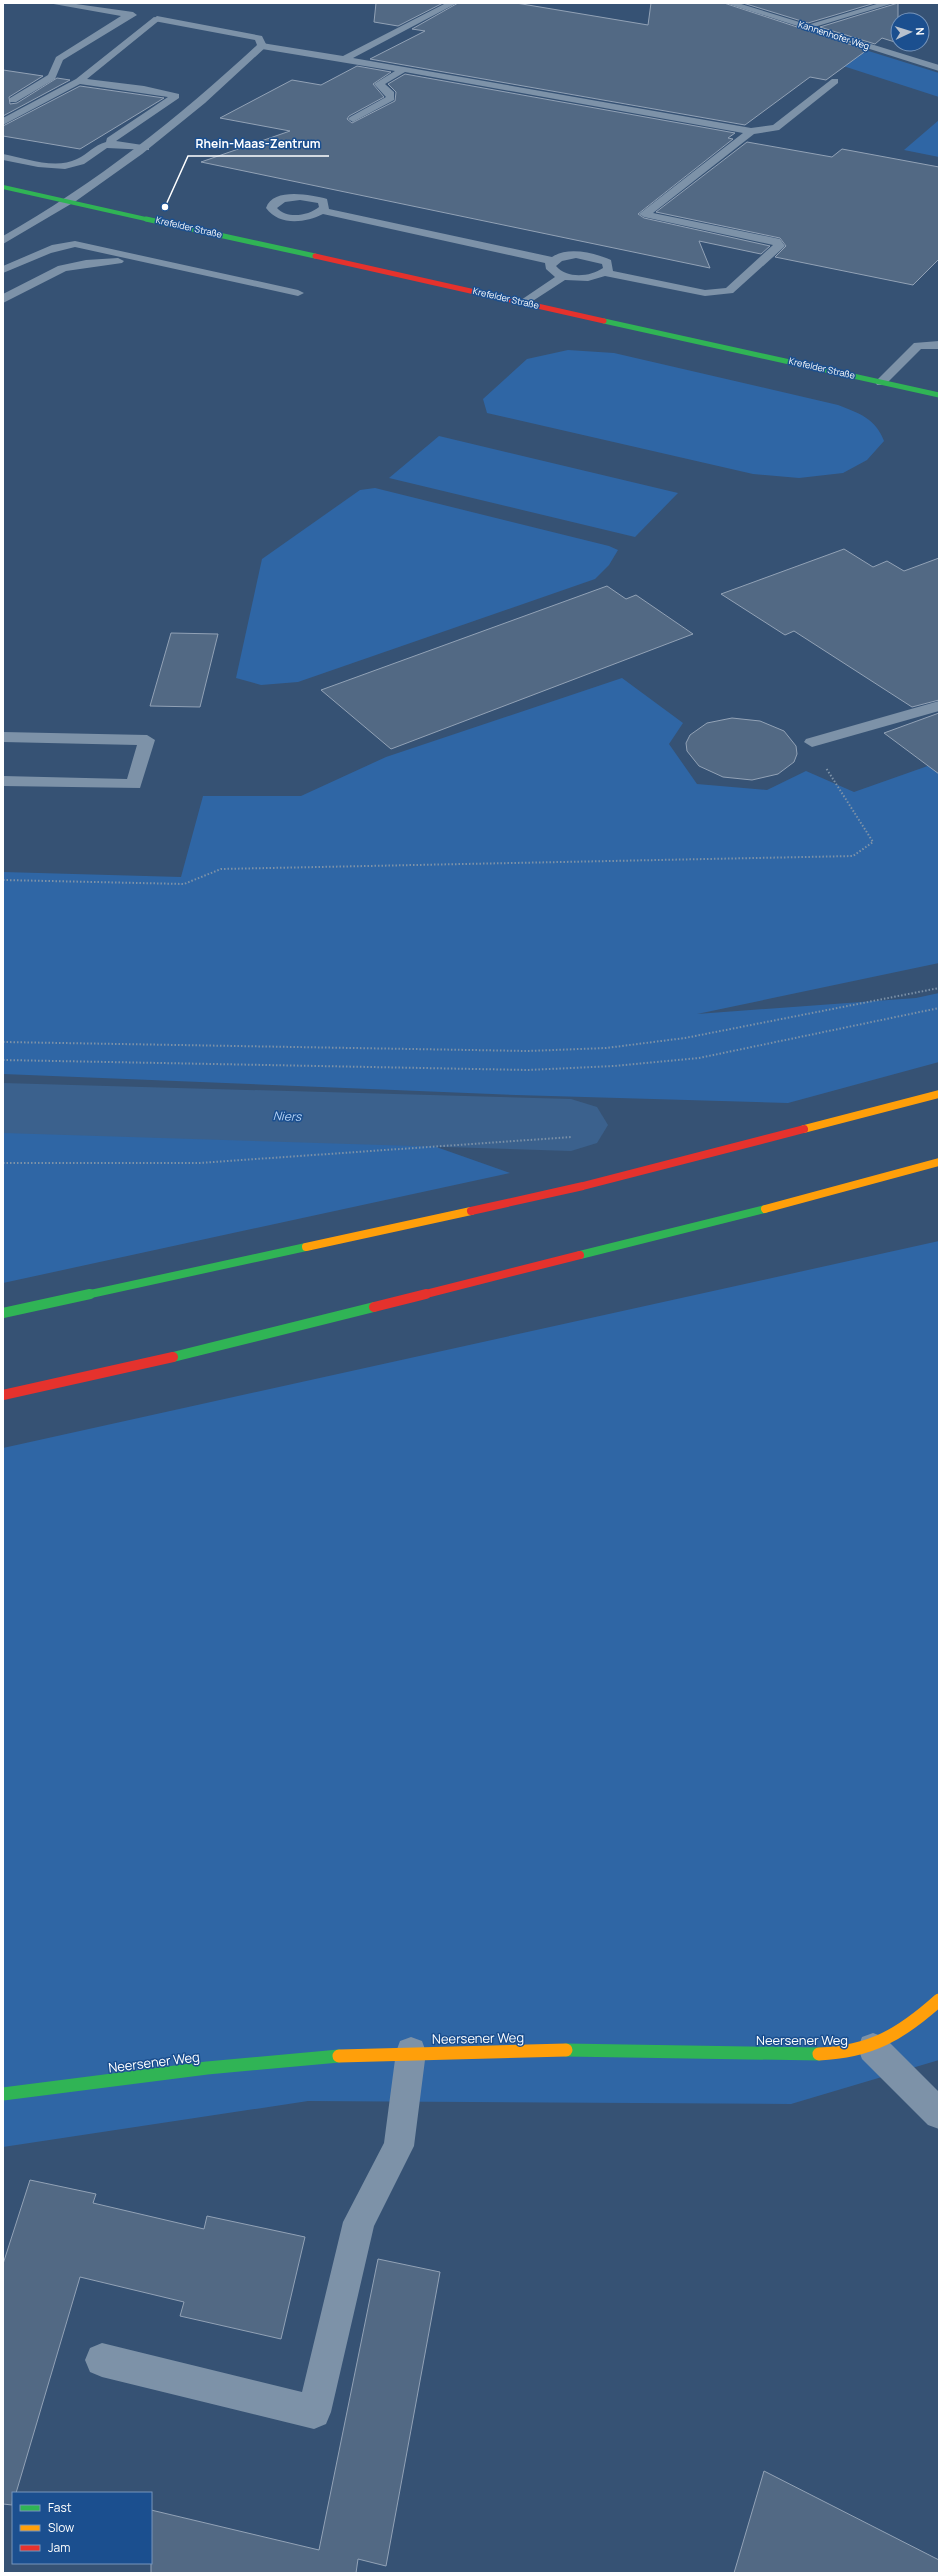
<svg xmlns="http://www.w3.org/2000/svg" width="942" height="2576" font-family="Manrope,sans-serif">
  <rect width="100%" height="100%" fill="#365274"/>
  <!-- green -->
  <g fill="#2f66a5">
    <path d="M649,3H715L939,73V97Z"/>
    <path d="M939,120V157L904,150Z"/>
    <path d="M568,350L614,353L838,405C859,413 876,419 884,441L867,460L843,473L799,478L753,474L487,413L483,399L527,359Z"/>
    <path d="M439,436L678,493L635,537L389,478Z"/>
    <path d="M375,488L609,546L618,550L609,565L595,579L298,682L261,685L236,678L262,559L360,490Z"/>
    <path d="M622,678L683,723L669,744L697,784L767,790L806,771L854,792L939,762V963L697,1014L916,998L939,993V1062L788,1103L516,1095L3,1074V872L181,877L203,796H301L386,757Z"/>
    <path d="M3,1119L93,1121L425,1143L510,1173L3,1283Z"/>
    <path d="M939,1241V2060L791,2104L308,2101L3,2147V1448Z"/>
  </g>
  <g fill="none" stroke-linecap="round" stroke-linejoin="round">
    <!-- river -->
    <path fill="#3b618d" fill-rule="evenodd" d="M3,1083L571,1099L597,1107L608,1125L597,1143L571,1151L3,1133Z"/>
  </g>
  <!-- building -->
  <g fill="#526984" stroke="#92a2b6">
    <path d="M376,3H443L398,26L374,22Z"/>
    <path d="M458,3H516L648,25L651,3H724L867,50L826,80L810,77L745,125L370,59L425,31L412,29Z"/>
    <path d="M743,3H875L808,23Z"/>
    <path d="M898,3V43L882,38L875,44L820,27Z"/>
    <path d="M357,66L391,72L373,84L384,97L349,116L347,119L352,123L395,101L396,92L388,84L405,74L735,133L728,138L733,139L638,214L644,218L770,246L761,254L699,241L710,268L201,162L290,131L220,118L292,80L321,85Z"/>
    <path d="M3,70L43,76L9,97L10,104L17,103L57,78L70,80L3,116Z"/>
    <path d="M80,86L164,98L80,149L3,136V126Z"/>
    <path d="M747,142L832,157L842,149L939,167V259L913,285L775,257L786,246L780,238L656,212Z"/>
    <path d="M844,549L873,567L887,561L904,571L939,558V700L912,707L794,631L785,635L721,594Z"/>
    <path d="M607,586L626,599L636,595L693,634L391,749L321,690Z"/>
    <path d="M171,633L218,634L200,707L150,706Z"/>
    <path d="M939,713V774L884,733Z"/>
    <path d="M732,718L760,721L784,731L796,746L797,754L794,762L778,774L752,780L723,777L699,766L687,751L686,743L690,735L707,723Z"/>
    <path d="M30,2180L96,2194L93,2203L204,2229L207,2216L305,2237L281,2339L180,2316L184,2302L80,2277L16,2493H13L12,2505L3,2504V2264Z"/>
    <path d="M378,2259L440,2272L386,2566L358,2559L356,2573H151V2510L319,2550Z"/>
    <path d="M764,2471L939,2560V2573H734Z"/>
  </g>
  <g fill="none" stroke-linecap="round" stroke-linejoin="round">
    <!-- path -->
    <g stroke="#7d92a8" stroke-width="2" stroke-dasharray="1.5 2" stroke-linecap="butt">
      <path d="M3,880L184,884L221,869L853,856L873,842L826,768"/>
      <path d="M3,1042L528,1051L606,1048L685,1038L939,988"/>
      <path d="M3,1060L528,1070L614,1066L699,1058L939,1008"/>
      <path d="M3,1163H199L572,1137"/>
    </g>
    <!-- lane -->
    <g fill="#7d92a8" fill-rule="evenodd">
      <path d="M48,3H69L133,12L137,15L63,60L55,79L16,102H10V98L48,75L56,57L121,16Z"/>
      <path d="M446,3H457L353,58L751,128L773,125L832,79H838V83L779,130L754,134L653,213L780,239L785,246L783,248L733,293L705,296L605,276L588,281L565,280L525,306L521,304V300L555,277L546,269L545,263L323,214C305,223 279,226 266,208C273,187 311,195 327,199L329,209L552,257C569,246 594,253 611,260L613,271L705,290L726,288L773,245L644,217L639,214L743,133L405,72L385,84L394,92V100L353,122L348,119L350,117L386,97L374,84L395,71L262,49L257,46L262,43L343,56ZM300,200L318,203L319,207C308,216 287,219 277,208L285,202ZM576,258L602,264L603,268C590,277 567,279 556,266L562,261Z"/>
      <path d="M880,3H894L811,28L804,26Z"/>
      <path d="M154,17L161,19L87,79L144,86L179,94V98L116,141L149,146V150L107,148L84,164L65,169L38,167L3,160V154C25,158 55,170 77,159C88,154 94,145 106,142L107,138L168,97L80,84L3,125V118L76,79Z"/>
      <path d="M75,241L298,290L304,293L298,296L75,247L51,253L3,273V266L52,245Z"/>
      <path d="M118,258L124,261L122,263L66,271L3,303V294L58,266L86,260Z"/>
      <path d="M939,341V349H921L885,385H877L875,382L914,343Z"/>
      <path d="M939,701V711L812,747L804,742L806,739Z"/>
      <path d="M3,732L147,735L155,740L140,788L3,786V776L127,779L137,745L3,742Z"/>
      <path d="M873,2033L884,2037L939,2092V2129L928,2125L862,2059L858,2048L862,2037Z"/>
      <path d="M411,2037L422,2041L426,2052L414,2146L374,2226L331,2412L326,2424L314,2429L102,2377L90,2372L85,2360L90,2348L102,2343L302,2392L343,2222L384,2143L396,2052L400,2041Z"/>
    </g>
    <!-- street -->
    <g fill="#7d92a8" fill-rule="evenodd">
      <path d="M725,3H738L939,65V71Z"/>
      <path d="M157,16L262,36L267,46L205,103L142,154L76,201L3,244V236C96,183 178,118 257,45L255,40L154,21L153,19Z"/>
    </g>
    <!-- fast-far4 -->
    <path stroke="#30b455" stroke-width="4" d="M3,187L150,220"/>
    <!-- fast-far3 -->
    <g stroke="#30b455" stroke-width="5">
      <path d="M146,219L315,256"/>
      <path d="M604,321L939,395"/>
    </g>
    <!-- fast-far2 -->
    <g stroke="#30b455" stroke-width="8">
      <path d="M580,1255L765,1209"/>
      <path d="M86,1295L306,1247"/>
    </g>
    <!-- fast-far1 -->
    <g stroke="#30b455" stroke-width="10">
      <path d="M3,1313L90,1294"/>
      <path d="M173,1357L374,1307"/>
    </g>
    <!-- fast -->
    <g stroke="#30b455" stroke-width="13">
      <path d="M566,2050L819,2054"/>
      <path d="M3,2094L207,2068L339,2056"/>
    </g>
    <!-- slow-far1 -->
    <g stroke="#ff9f0a" stroke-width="8">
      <path d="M804,1129L939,1094"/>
      <path d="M765,1209L939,1162"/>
      <path d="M306,1247L471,1211"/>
    </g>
    <!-- slow -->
    <g stroke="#ff9f0a" stroke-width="13">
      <path d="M819,2054C871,2052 901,2034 939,2000"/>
      <path d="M339,2056L566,2050"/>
    </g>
    <!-- jam-far2 -->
    <path stroke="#e5322d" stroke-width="5" d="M315,256L604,321"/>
    <!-- jam-far1 -->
    <g stroke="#e5322d" stroke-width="8">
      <path d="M471,1211L583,1186L804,1129"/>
      <path d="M422,1295L580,1255"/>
    </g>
    <!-- jam -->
    <g stroke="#e5322d" stroke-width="10">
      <path d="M374,1307L426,1294"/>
      <path d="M3,1395L173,1357"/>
    </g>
  </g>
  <g text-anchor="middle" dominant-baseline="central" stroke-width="3" stroke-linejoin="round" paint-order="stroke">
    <!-- far-street labels -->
    <g font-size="9" fill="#fff" stroke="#1b4f8f">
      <text transform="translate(834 35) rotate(18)">Kannenhofer Weg</text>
      <text transform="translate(189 227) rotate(13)">Krefelder Straße</text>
      <text transform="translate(506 298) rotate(13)">Krefelder Straße</text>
      <text transform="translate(822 368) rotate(13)">Krefelder Straße</text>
    </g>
    <!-- water labels -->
    <g font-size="12" font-style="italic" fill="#b5d3f5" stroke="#1b4f8f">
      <text transform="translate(287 1116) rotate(2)">Niers</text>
    </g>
    <!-- near-street labels -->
    <g font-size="13" fill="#fff" stroke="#1b4f8f">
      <text transform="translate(478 2038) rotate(-1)">Neersener Weg</text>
      <text x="802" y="2040">Neersener Weg</text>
      <text transform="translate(154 2062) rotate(-7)">Neersener Weg</text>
    </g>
  </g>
  <!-- callouts -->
  <path fill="none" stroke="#fff" stroke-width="1.5" d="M165 207L188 156H329"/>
  <circle fill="#fff" stroke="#1b4f8f" stroke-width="1.5" cx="165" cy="207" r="4"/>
  <g font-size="12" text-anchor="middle" font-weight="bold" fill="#fff" stroke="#1b4f8f" stroke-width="3" stroke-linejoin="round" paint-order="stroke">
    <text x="258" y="148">Rhein-Maas-Zentrum</text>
  </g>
  <!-- border -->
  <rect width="942" height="2576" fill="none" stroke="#ffffff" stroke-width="8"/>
  <!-- legend -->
  <rect x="12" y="2492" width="140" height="72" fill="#1b4f8f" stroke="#7695bc"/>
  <rect x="20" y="2505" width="20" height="6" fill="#30b455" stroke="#7695bc"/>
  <text x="48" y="2512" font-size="12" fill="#ffffff">Fast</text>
  <rect x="20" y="2525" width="20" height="6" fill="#ff9f0a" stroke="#7695bc"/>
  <text x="48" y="2532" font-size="12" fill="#ffffff">Slow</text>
  <rect x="20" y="2545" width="20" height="6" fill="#e5322d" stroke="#7695bc"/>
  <text x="48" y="2552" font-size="12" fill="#ffffff">Jam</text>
  <!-- north arrow -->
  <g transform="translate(910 32) rotate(86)"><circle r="19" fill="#1b4f8f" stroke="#7695bc"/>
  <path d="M0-3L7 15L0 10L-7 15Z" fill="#b9c2ce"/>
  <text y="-6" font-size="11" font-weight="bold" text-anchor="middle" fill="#ffffff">N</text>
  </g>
</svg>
